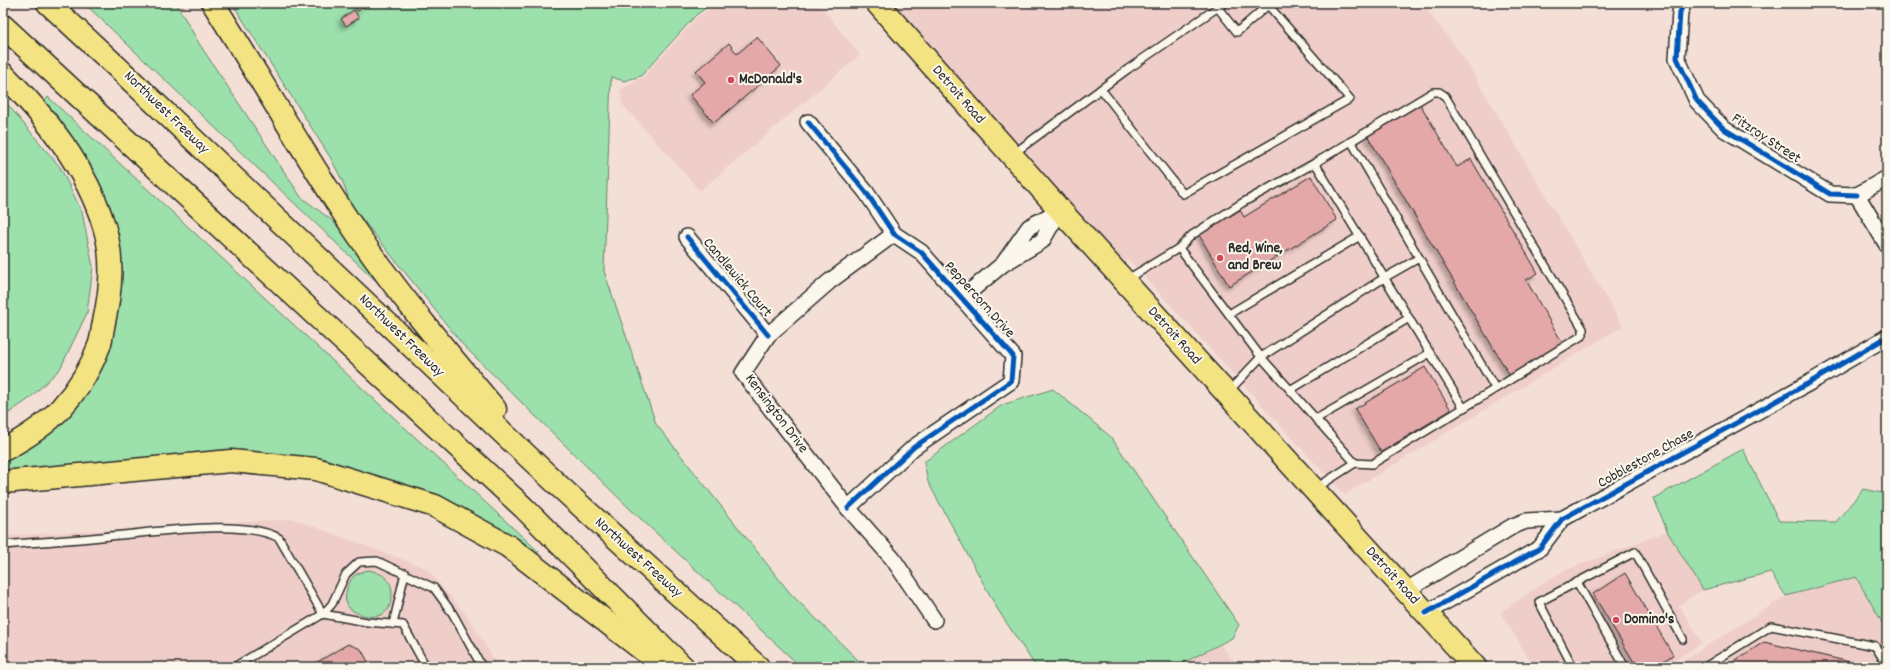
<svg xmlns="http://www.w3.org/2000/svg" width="1890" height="670" font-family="Dekko,sans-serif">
  <defs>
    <filter id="shadow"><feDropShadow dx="-3.5" dy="3.5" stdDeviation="2" flood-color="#0004"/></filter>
  </defs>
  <rect width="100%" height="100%" fill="#f4dfd7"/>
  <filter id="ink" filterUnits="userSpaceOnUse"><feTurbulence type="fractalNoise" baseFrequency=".025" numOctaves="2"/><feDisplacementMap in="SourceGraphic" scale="8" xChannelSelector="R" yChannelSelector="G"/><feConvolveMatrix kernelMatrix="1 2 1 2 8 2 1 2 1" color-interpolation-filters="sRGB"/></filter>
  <g filter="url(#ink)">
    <!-- built -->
    <g fill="#efcec9">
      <path d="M717,3H818L860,55L700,191L622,104L620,90L644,76L698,16Z"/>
      <path d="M877,3H1421L1463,56L1623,326L1344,495L1129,260L1109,265Z"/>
      <path d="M294,519L426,568L468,617L499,667H3V536Z"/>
      <path d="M1667,531L1703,590L1679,605L1702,643L1664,667H1534L1500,612L1561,572Z"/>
      <path d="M1856,577L1887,631V667H1673L1786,596Z"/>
      <path d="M1220,644L1238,667H1175Z"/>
    </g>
    <!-- green -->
    <g fill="#9ce0ab" stroke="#64866b">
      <path d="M84,3H176L200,45L301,197L334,222L361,258L378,274L375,280Z"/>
      <path d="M232,3H713L696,15L641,76L624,81L611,77L604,271L656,424L790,593L865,667H801L629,508L463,345L351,205L342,180L330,157Z"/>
      <path d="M48,97L539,552L532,557L328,465L3,473V457L110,345L119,302L109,214L43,103Z"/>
      <path d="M3,99L60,167L82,212L93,267L87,313L60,369L29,399L3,417Z"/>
      <path d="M1053,389L1111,437L1239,625L1232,638L1175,667H1036L998,610L928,482L924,462L1002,405Z"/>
      <path d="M1743,449L1779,521L1836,522L1863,489L1887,494V631L1856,577L1786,596L1770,572L1703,590L1667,531L1654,498Z"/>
      <path d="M368,570C391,574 397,589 388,610C385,612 381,616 377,616C369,618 351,613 347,605C343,597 348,582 354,576C358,573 364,571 368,570Z"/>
    </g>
    <!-- building -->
    <g fill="#e3a8a7" stroke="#2b2b2b" filter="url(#shadow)">
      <path d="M353,3H364L365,6L358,11Z"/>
      <path d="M354,10L359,18L346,26L341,19Z"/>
      <path d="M757,37L781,66L714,123L690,95L705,82L696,71L729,43L737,54Z"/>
      <path d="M1420,104L1457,167L1471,159L1538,273L1526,280L1563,344L1510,376L1367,135Z"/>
      <path d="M1311,176L1337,220L1229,286L1199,235L1240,210L1244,217Z"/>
      <path d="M1425,367L1451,410L1381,452L1355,409Z"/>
      <path d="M1625,573L1673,655L1654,667H1637L1593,594Z"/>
      <path d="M1764,642L1863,665L1864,667H1725Z"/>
      <path d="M348,644L361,649L371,667H309Z"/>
    </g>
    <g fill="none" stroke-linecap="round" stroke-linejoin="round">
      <!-- service casing -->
      <g stroke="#2b2b2b" stroke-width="10">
        <g id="service">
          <path d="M1101,89L1183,194L1350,99L1268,5L1237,32L1218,8"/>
          <path d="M1351,141L1495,388"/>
          <path d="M1013,154L1128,69L1224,3"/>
          <path d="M1315,163L1430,353L1316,419"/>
          <path d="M1179,248L1261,357L1228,392"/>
          <path d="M1126,280L1179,248L1192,235L1242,203L1315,163L1433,92H1439L1445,96L1583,329V335L1372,464L1355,463L1316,488"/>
          <path d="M1229,314L1360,236"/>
          <path d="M1430,353L1463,407"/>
          <path d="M1290,390L1409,318"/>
          <path d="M1355,463L1261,357L1384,278L1419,258"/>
          <path d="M3,545C39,542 74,540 110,536C151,533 244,518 279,538L323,614L332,604L346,574L359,562L377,561L434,588L453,614L482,667"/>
          <path d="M1577,582L1625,667"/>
          <path d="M393,624L405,573"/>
          <path d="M234,667L323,614L367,622L403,625L426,667"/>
          <path d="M1573,667L1539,602L1635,552L1683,639"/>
          <path d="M1705,667L1771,626L1875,646L1887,665"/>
        </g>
      </g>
      <!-- minor casing -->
      <g stroke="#2b2b2b" stroke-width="18">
        <g id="minor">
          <path d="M1684,3L1680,12L1677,58L1697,101L1724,129L1830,194L1857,195"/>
          <path d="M808,122L866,192L894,234L921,252L1013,356L1011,381L914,447L848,508"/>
          <path d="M1857,195L1887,245"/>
          <path d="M1857,195L1887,178"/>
          <path d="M894,234L830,281L768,335L743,373L848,508L893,559L934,620"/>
          <path d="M687,237L768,335"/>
          <path d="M962,298L1003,264L1042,241L1060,210L1029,227L1003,264"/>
          <path d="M1405,591L1513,526L1526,521L1562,519"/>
          <path d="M1426,613L1540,548L1562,519L1809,383L1887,337"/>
        </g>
      </g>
      <!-- primary casing -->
      <g stroke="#2b2b2b" stroke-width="25">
        <path id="primary" d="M877,3L1060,210L1475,667"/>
      </g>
      <!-- motorway casing -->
      <g stroke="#2b2b2b" stroke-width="25">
        <g id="motorway">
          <path d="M48,3L117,67L558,485L758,667"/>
          <path d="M213,3C257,73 299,145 344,214C389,283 442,346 495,409"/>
          <path d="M3,26L523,507L683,667"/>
          <path d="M3,74C45,115 87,169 104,226C114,258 111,290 104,322C102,330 102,339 99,346C91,368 77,390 61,408C45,426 24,439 3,450"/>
          <path d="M3,482L231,461L316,469L435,506L508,546L665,667"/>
        </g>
      </g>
      <!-- service -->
      <use href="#service" stroke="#fbf7ec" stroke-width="7"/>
      <!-- minor -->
      <use href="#minor" stroke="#fbf7ec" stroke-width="15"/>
      <!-- primary -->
      <use href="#primary" stroke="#f4e382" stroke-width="22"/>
      <!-- motorway -->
      <use href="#motorway" stroke="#f4e382" stroke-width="22"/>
      <!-- cycleway casing -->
      <g stroke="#fbf7ec" stroke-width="8">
        <g id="cycleway">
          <path d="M1684,3L1680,12L1677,58L1697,101L1724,129L1830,194L1857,195"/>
          <path d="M808,122L866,192L894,234L921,252L1013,356L1011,381L914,447L848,508"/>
          <path d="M687,237L768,335"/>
          <path d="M1426,613L1540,548L1562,519L1809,383L1887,337"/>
        </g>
      </g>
      <!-- cycleway -->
      <use href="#cycleway" stroke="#0057b8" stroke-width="5"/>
    </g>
  </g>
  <!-- markers -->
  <g fill="#d1495b" stroke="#fbf7ec" stroke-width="1.5">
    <circle cx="731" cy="80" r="4"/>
    <circle cx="1220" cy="258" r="4"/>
    <circle cx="1616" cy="620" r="4"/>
  </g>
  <g text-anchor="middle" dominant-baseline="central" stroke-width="4" stroke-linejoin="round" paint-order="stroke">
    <!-- poi labels -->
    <g font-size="15" font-weight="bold" fill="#2b2b2b" stroke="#fbf7ec" text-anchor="start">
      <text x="739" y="80">McDonald's</text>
      <text x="1228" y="249">Red, Wine,<tspan x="1228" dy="17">and Brew</tspan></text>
      <text x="1624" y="620">Domino's</text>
    </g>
    <!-- street labels -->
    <g font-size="15" fill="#2b2b2b" stroke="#fbf7ec">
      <text transform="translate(958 95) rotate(49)">Detroit Road</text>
      <text transform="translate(166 113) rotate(44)">Northwest Freeway</text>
      <text transform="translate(1766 139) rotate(33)">Fitzroy Street</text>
      <text transform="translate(737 278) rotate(50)">Candlewick Court</text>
      <text transform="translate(979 300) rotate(48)">Peppercorn Drive</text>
      <text transform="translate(401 336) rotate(44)">Northwest Freeway</text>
      <text transform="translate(1174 336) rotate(48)">Detroit Road</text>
      <text transform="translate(776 414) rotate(53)">Kensington Drive</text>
      <text transform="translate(1646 459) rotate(-29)">Cobblestone Chase</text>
      <text transform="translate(638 558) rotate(42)">Northwest Freeway</text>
      <text transform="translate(1392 576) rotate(48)">Detroit Road</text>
    </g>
  </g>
  <!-- margin -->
  <rect width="1890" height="670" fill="none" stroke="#fbf7ec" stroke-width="16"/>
  <rect x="8" y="8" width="1874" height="654" fill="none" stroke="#2b2b2b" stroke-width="1.5" filter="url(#ink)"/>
</svg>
